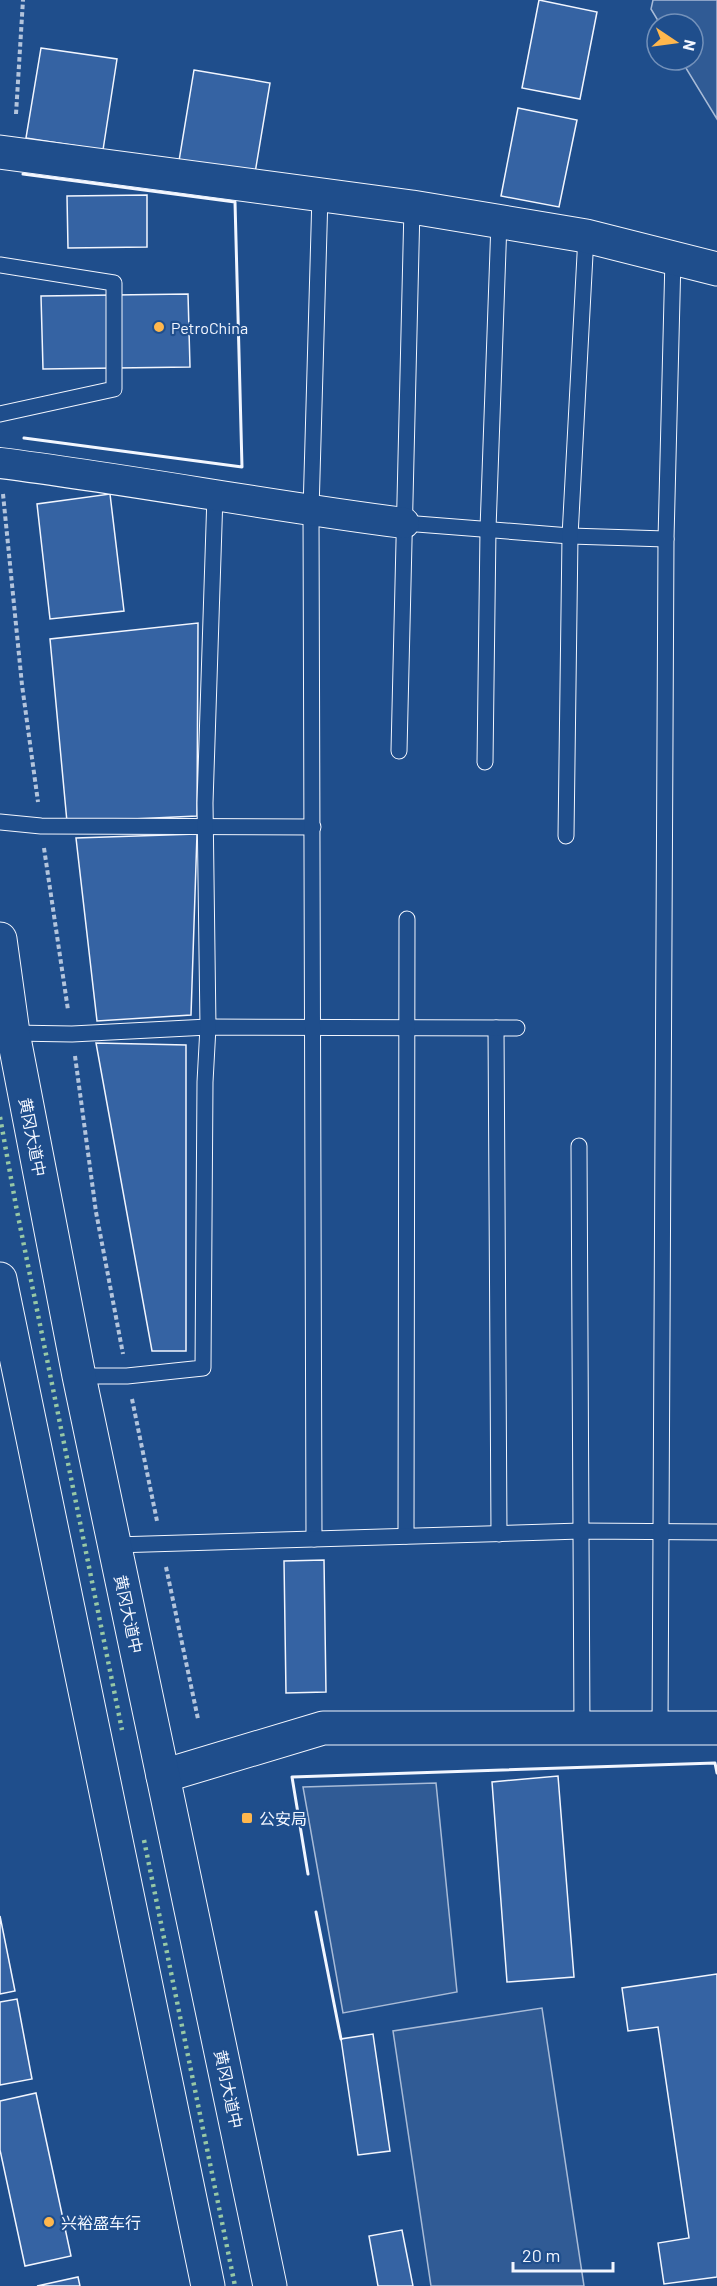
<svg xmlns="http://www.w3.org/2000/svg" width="717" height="2286" font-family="Barlow,'Noto Sans SC',sans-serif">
  <rect width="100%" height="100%" fill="#1f4e8c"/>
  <!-- built -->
  <g fill="#305b95" stroke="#a8bbd7" stroke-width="1.5">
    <path d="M653,0H717V119L681,60H693V24H660L651,9Z"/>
    <path d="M436,1783L457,1992L343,2013L303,1787Z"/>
    <path d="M542,2008L584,2286H431L393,2031Z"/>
  </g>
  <!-- building -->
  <g fill="#3563a3" stroke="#f2f6ff" stroke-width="1.5">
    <path d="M539,0L597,12L580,99L522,88Z"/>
    <path d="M41,48L117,59L103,150L26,138Z"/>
    <path d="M194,70L270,83L255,173L179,161Z"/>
    <path d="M518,108L577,120L559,207L501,196Z"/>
    <path d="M147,195V247L68,248L67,196Z"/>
    <path d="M188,294L190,367L43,369L41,296Z"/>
    <path d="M110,494L124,611L50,619L37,504Z"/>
    <path d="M198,623L197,816L67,822L50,639Z"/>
    <path d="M197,834L191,1015L97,1021L76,838Z"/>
    <path d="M96,1043L186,1045V1351H152Z"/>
    <path d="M324,1560L326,1692L286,1693L284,1561Z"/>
    <path d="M558,1776L574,1977L507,1982L492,1782Z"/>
    <path d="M0,1916L15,1991L0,1994Z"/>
    <path d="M717,1974V2277L664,2284L658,2243L689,2238L658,2027L628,2031L622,1988Z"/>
    <path d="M17,1999L32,2079L0,2085V2002Z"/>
    <path d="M373,2034L390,2151L358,2155L341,2039Z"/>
    <path d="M36,2093L71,2256L25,2266L0,2150V2101Z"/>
    <path d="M402,2230L413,2286H378L369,2236Z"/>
    <path d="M78,2277L80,2286H37Z"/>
  </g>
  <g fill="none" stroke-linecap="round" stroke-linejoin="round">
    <!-- service casing -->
    <g stroke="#f2f6ff" stroke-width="17">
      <g id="service">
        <path d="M0,265L114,283V389L0,414"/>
        <path d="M404,523L570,536L666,539"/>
        <path d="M399,751L412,207"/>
        <path d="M485,762L488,529L499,222"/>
        <path d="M0,822L41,826L313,827"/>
        <path d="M566,836L570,536L586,236"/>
        <path d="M496,1028L499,1534"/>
        <path d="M13,1033L72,1034L208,1027L517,1028"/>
        <path d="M579,1146L582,1729"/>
        <path d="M79,1376H127L203,1368L205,1082L208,1027L205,803L215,495"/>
        <path d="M406,1536L407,919"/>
        <path d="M314,1539L311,511L320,195"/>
        <path d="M115,1545L581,1531L717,1532"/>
        <path d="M660,1728L666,539L673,258"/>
      </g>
    </g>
    <!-- minor casing -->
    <g stroke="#f2f6ff" stroke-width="32">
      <path id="minor" d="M0,463C135,480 269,506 404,523"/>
    </g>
    <!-- tertiary casing -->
    <g stroke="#f2f6ff" stroke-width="35">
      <g id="tertiary">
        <path d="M0,152L412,207L586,236L717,269"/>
        <path d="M163,1776L323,1728H717"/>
      </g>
    </g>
    <!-- primary casing -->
    <g stroke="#f2f6ff" stroke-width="35">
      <g id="primary">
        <path d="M0,939L13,1033L79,1376L270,2286"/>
        <path d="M0,1279L208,2286"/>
      </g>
    </g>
    <!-- path -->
    <g stroke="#b3c4dc" stroke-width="4" stroke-dasharray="4.5 3" stroke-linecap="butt">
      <path d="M16,114L23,0"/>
      <path d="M3,494L22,685L38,802"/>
      <path d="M44,848L68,1010"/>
      <path d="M75,1056L96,1212L123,1354"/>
      <path d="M132,1399L157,1521"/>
      <path d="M166,1567L198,1719"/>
    </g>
    <!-- service -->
    <use href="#service" stroke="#1f4e8c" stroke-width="15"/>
    <!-- minor -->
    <use href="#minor" stroke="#1f4e8c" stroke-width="30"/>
    <!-- tertiary -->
    <use href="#tertiary" stroke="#1f4e8c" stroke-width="33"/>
    <!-- primary -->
    <use href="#primary" stroke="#1f4e8c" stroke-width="33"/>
    <!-- hedge -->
    <g stroke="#97c8a6" stroke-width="4.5" stroke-dasharray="3 4.5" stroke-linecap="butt">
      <path d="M0,1117L16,1206L122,1730"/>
      <path d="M144,1840L235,2286"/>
    </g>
    <!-- wall -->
    <g stroke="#f2f6ff" stroke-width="3">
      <path d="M23,174L235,202L242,467L24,438"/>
      <path d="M308,1874L292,1777L715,1763L717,1773"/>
      <path d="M316,1912L341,2039"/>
    </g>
  </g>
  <!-- markers -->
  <g fill="#ffb74d" stroke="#1f4e8c" stroke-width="2">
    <circle cx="159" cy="327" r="6"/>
    <rect x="241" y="1812" width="12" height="12" rx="3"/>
    <circle cx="49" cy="2222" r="6"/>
  </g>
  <g text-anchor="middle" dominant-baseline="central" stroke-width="4.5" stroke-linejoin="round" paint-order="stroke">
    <!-- poi labels -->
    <g font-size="16" fill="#f2f6ff" stroke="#1f4e8c" text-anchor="start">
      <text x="171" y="327">PetroChina</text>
      <text x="259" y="1818">公安局</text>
      <text x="61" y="2222">兴裕盛车行</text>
    </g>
    <!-- street labels -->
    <g font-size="16" fill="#f2f6ff" stroke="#1f4e8c">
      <text transform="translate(33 1137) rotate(79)">黄冈大道中</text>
      <text transform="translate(129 1614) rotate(78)">黄冈大道中</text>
      <text transform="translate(229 2089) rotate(78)">黄冈大道中</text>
    </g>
  </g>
  <!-- north arrow -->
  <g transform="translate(675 42) rotate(103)"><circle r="28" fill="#1f4e8c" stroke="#7391ba" stroke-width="1.5"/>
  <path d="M0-4.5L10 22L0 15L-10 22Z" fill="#ffb74d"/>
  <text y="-9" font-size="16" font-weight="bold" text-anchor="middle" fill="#f2f6ff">N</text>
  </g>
  <!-- scale -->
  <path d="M513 2262v9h100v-9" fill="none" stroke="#f2f6ff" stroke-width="3"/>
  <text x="522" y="2262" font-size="18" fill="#f2f6ff" stroke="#1f4e8c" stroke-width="4.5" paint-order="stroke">20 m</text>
</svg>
